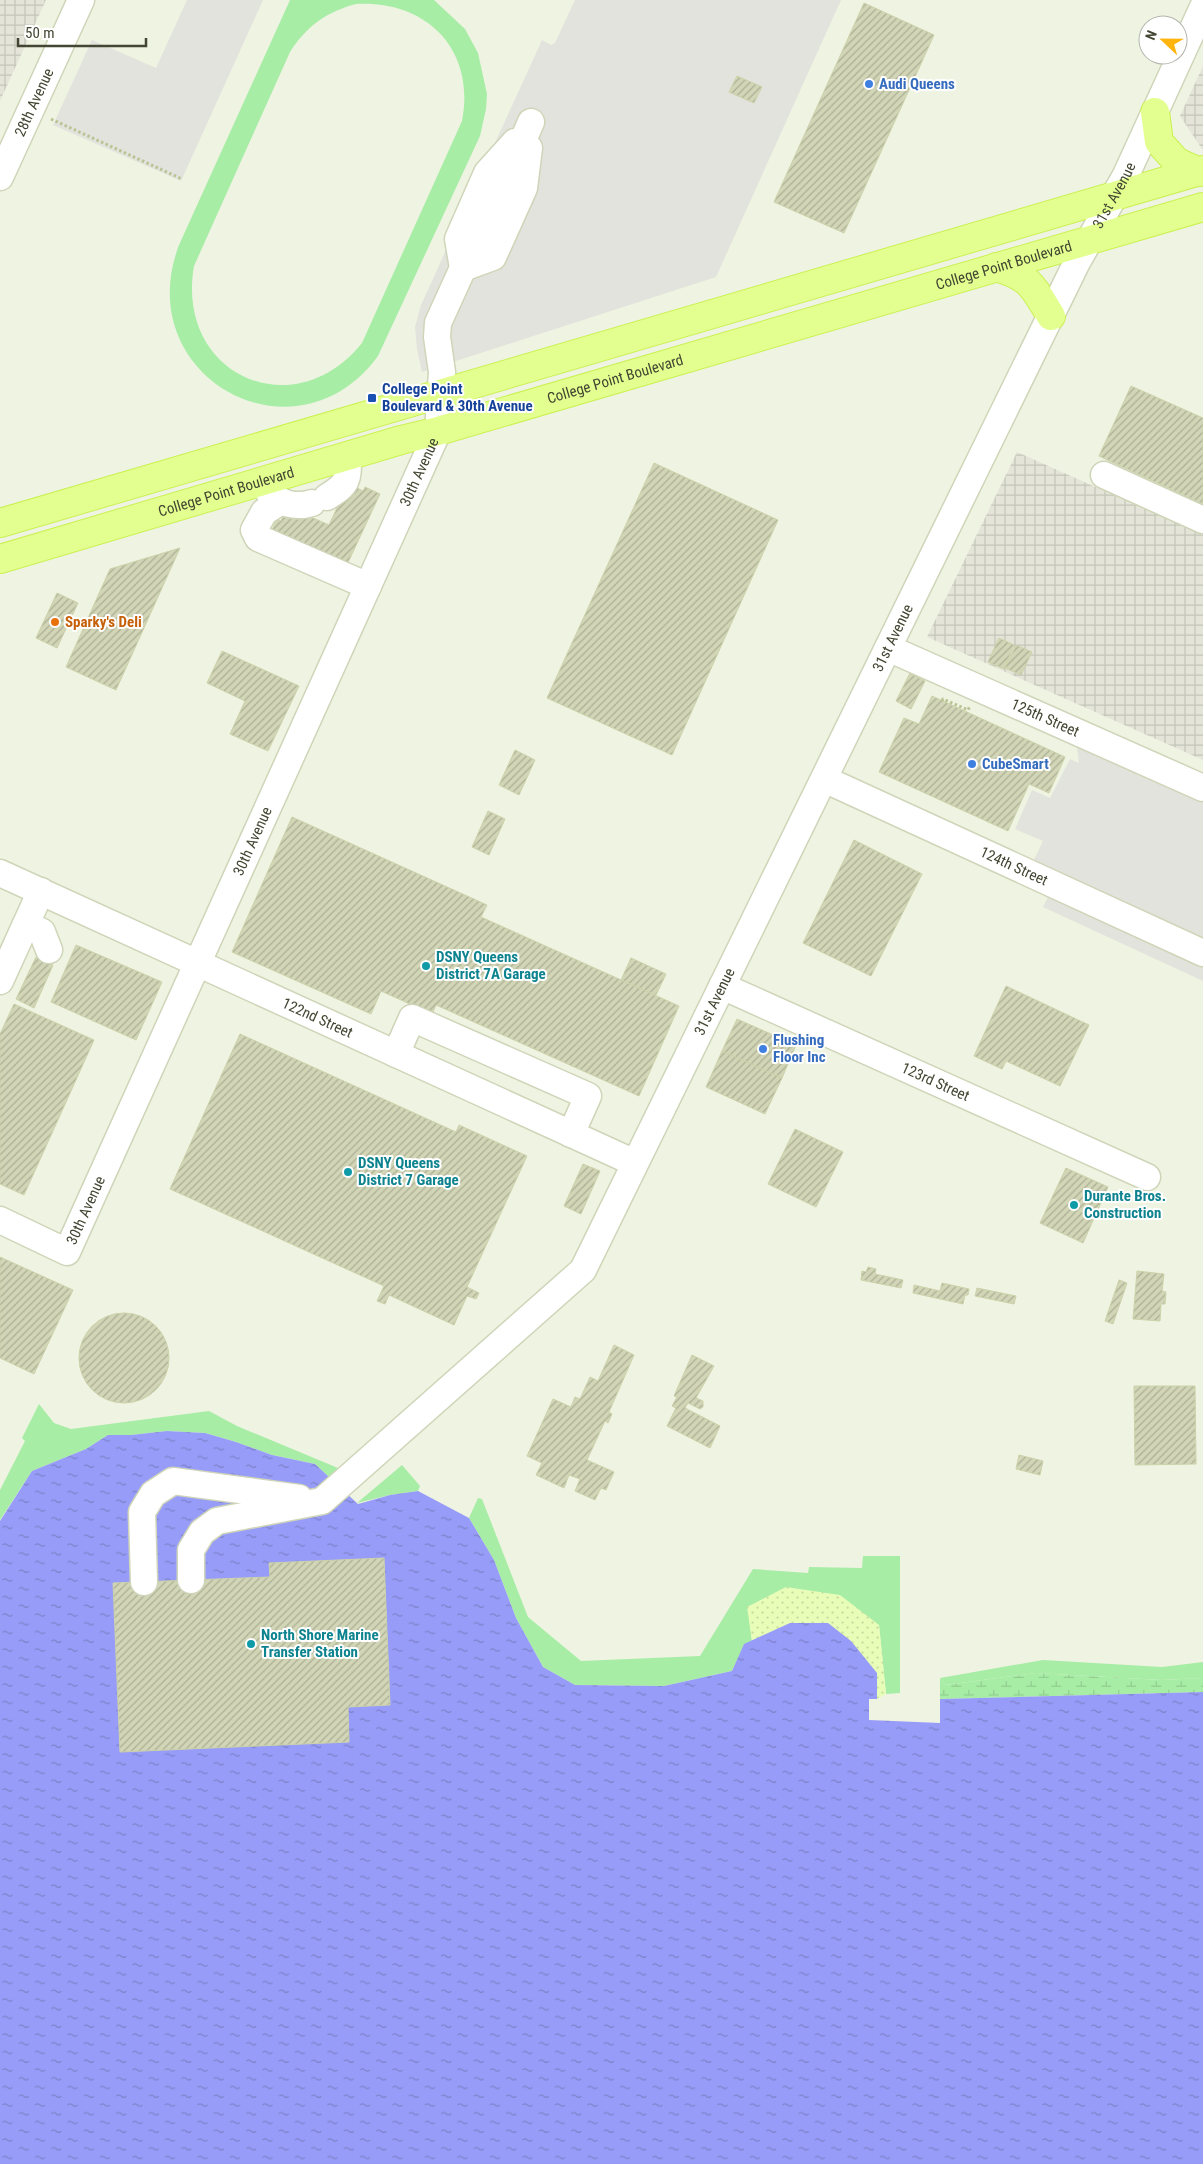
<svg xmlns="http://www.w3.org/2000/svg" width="1203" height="2164" font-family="'Roboto Condensed',sans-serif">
  <defs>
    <pattern id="industrial-grid" width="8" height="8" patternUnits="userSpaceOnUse" patternTransform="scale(1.25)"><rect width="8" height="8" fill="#e4e5d8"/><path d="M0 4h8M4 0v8" fill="none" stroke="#c5c6ba"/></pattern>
    <pattern id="wetland-marsh" width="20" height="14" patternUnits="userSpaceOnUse" patternTransform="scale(1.25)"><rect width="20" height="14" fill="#a7eda6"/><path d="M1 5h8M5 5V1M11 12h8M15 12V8" fill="none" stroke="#91cd8f"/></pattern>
    <pattern id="sand-dots" width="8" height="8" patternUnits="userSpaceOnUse" patternTransform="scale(1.25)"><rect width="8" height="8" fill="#e7fdb8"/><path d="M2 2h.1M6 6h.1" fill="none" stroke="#c7da9f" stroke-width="1.8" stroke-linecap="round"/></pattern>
    <pattern id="water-ripples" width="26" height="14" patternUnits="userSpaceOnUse" patternTransform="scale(1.25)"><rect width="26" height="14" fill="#979cf8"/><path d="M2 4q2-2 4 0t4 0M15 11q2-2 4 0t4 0" fill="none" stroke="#7d81c9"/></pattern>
    <pattern id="building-hatch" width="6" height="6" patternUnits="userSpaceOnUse" patternTransform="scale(1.25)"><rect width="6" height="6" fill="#d2d6b7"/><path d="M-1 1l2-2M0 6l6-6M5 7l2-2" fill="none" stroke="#acaf95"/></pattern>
  </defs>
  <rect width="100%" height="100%" fill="#eff3e2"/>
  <!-- industrial -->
  <g fill="url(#industrial-grid)">
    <path d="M0,0H46L0,101Z"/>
    <path d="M1203,66V149H1202L1180,116Z"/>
    <path d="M1017,452L1203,535V760L927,637Z"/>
  </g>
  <!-- grass -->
  <g fill="#a7eda6" fill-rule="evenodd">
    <path d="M290,0H434L465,29L478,53L487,94L486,109L480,136L378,356C295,469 129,376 179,245ZM356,4C427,0 476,50 462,121L362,343C294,428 175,375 194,266L290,52C307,26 326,12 356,4Z"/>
    <path d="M39,1404L54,1423L71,1429L209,1411L237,1426L338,1468L349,1462L330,1478L315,1464L272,1455L236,1442L205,1433L167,1431L131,1435H108L86,1449L32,1471L0,1520V1490L25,1441L22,1438Z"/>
    <path d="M402,1465L420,1486L418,1491L390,1495L357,1503Z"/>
    <path d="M478,1498L482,1499L528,1617L581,1661L700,1656L753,1569L808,1573L809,1567L862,1568L863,1556H900V1693L886,1694L879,1625L748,1607L752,1641L744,1645L732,1671L664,1686L575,1685L543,1667L516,1618L494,1560L469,1518Z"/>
    <path d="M1043,1660L1162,1667L1203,1662V1678L1161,1680L1036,1673L945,1685L940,1678Z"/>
  </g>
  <!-- wetland -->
  <path fill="url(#wetland-marsh)" d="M1036,1673L1161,1680L1203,1678V1692L940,1699V1678L945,1685Z"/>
  <!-- sand -->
  <path fill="url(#sand-dots)" d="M786,1587L840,1595L879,1625L886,1694L877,1699V1673L790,1623L752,1641L747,1607Z"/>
  <!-- parking -->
  <g fill="#e2e3dc">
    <path d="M187,0H263L181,181L53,125L92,40L156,68Z"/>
    <path d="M575,0H841L716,277L422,372L417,349L415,327L421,305L542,40L551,45L555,43Z"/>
    <path d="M1086,726L1203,778V981L1043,907L1049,895L1023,883L1043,841L1015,829L1032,790L1050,798L1070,759L1079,763L1077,747Z"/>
  </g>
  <!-- water -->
  <path fill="url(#water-ripples)" d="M167,1431L205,1433L236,1442L272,1455L315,1464L358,1504L390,1495L418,1491L469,1518L494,1560L516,1618L543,1667L575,1685L664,1686L732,1671L744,1644L790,1623H828L851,1641L877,1673V1699H869V1720L940,1723V1699L1203,1692V2164H0V1521L32,1471L86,1449L108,1435H131Z"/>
  <!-- building -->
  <g fill="url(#building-hatch)" stroke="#ccd2a9">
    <path d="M864,3L934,35L844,233L774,202Z"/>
    <path d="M737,76L762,87L754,103L729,92Z"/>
    <path d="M1131,386L1203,418V504L1099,456Z"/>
    <path d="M654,463L778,520L672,755L547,698Z"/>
    <path d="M365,487L380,494L345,569L270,534L277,519L281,521L285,512L297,511L329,525L344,493L352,497L357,488L363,491Z"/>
    <path d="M180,548L116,690L66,667L110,569Z"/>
    <path d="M57,593L78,603L57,648L36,638Z"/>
    <path d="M999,638L1014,645L1004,669L988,662Z"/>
    <path d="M1016,645L1032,652L1021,675L1005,668Z"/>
    <path d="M222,651L299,686L268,751L230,734L245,701L207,683Z"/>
    <path d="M910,673L925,681L911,709L896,701Z"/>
    <path d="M932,696L1065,757L1049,793L1029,784L1008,831L879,772L904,718L919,724Z"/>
    <path d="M515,750L535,760L519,795L499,785Z"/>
    <path d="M488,811L505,819L489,855L472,847Z"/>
    <path d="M292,817L487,905L481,917L679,1006L639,1096L436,1005L432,1014L381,991L371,1014L232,952Z"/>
    <path d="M854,840L922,874L871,976L803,943Z"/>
    <path d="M76,945L162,982L136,1040L51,1002Z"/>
    <path d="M36,957L53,965L34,1008L16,999Z"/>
    <path d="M631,958L666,974L656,995L621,980Z"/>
    <path d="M1006,986L1089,1025L1060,1086L1006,1061L1002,1069L974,1056Z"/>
    <path d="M14,1004L94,1040L24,1195L0,1184V1034Z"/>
    <path d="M737,1019L796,1045L782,1078L722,1051Z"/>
    <path d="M240,1034L456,1132L459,1125L527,1156L467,1287L479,1293L476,1299L467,1296L454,1325L389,1295L385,1304L377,1301L384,1286L170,1189Z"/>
    <path d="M722,1051L782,1078L765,1114L706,1087Z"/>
    <path d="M795,1129L843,1152L816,1207L768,1184Z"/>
    <path d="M583,1164L600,1171L581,1214L564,1206Z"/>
    <path d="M1066,1168L1108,1187L1083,1243L1040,1223Z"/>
    <path d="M0,1257L73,1290L34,1374L0,1358Z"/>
    <path d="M868,1267L876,1269L875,1274L903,1280L901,1288L861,1280L862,1271L866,1272Z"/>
    <path d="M1137,1271L1164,1274L1162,1291L1166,1292L1165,1304H1161L1160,1321L1133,1319Z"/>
    <path d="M1119,1280L1127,1283L1113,1324L1105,1321Z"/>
    <path d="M942,1283L969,1289L968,1295H965L963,1304L913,1293L914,1285L940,1291Z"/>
    <path d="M977,1288L1016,1296L1014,1304L975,1296Z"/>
    <circle cx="124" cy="1358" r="45"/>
    <path d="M614,1345L634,1355L609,1412L612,1414L608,1423L605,1421L587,1460L614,1472L606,1490L601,1488L595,1500L575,1491L580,1479L569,1475L564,1488L536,1475L542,1463L527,1456L553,1399L571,1407L575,1397L580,1399L590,1377L598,1381Z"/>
    <path d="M692,1355L714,1366L696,1398L703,1401V1407L700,1409L688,1403L685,1408L720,1426L710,1448L667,1426L676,1408L672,1406L677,1397L674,1396Z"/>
    <path d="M1134,1386H1195L1196,1464L1135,1465Z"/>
    <path d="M1019,1455L1043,1461L1040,1475L1016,1469Z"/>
    <path d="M384,1558L390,1705L348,1707L349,1742L120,1752L113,1583L270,1577L269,1563Z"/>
  </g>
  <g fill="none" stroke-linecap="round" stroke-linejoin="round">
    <!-- minor casing -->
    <g stroke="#cfd5b8" stroke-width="29">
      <g id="minor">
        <path id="s1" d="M0,177L81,0"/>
        <path d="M463,268L493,257L524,188L529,148"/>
        <path d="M463,268L458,239L487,173L515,142"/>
        <path d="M1104,475L1203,520"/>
        <path d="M268,491C279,504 296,508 312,503"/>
        <path d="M327,497C348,484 348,481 348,457"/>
        <path d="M280,502L264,512L254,530L258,538L368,586"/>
        <path id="s2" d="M888,648L1203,788"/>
        <path id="s3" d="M824,779L1203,953"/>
        <path id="s4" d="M0,873L635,1163"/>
        <path d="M26,924L42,932L49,950"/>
        <path d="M0,981L41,891"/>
        <path id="s5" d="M722,986L1147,1177"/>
        <path d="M396,1054L412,1018L588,1096L571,1134"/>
        <path id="s6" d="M0,1220L67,1252L438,431L442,372L437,337L438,323L463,268L476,249L531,122"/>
        <path id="s7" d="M191,1580V1550L202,1532L217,1521L322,1501L583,1270L1076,264L1126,175L1203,7"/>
        <path d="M144,1582L142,1512L153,1494L173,1481L299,1498"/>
      </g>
    </g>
    <!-- major casing -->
    <g stroke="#cbf153" stroke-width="30">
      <g id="major">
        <path d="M1155,112L1159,142L1177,162L1199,172"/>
        <path d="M996,267C1031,277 1033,287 1051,316"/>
        <path d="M0,523L1203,170"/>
        <path id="s8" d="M0,559L401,440L438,431L1203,207"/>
      </g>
    </g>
    <!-- path -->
    <g stroke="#bac394" stroke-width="3" stroke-dasharray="2.5 2.5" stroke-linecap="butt">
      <path d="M51,119L182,179"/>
      <path d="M942,701L943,699L968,710L970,706"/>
    </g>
    <!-- minor -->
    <use href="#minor" stroke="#fff" stroke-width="26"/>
    <!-- major -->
    <use href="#major" stroke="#e3ff90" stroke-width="28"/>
  </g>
  <!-- markers -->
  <g fill="#3f7fe0" stroke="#fff" stroke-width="2">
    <circle cx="869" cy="84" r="5"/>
    <circle cx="972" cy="764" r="5"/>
    <circle cx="763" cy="1049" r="5"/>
  </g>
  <rect fill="#1a4fb4" stroke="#fff" stroke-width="2" x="367" y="393" width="10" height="10" rx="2.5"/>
  <circle fill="#e8710a" stroke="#fff" stroke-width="2" cx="55" cy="622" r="5"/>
  <g fill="#0f9aa8" stroke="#fff" stroke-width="2">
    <circle cx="426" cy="966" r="5"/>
    <circle cx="348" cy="1172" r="5"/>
    <circle cx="1074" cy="1205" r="5"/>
    <circle cx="251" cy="1644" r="5"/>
  </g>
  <g text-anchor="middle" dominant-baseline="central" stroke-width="4" stroke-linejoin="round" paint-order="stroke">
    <!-- shop labels -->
    <g font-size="15" font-weight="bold" fill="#366cbe" stroke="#fff" text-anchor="start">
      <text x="879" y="84">Audi Queens</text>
      <text x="982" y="764">CubeSmart</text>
      <text x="773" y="1040">Flushing<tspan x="773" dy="17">Floor Inc</tspan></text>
    </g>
    <!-- street labels -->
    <g font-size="15" fill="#434632" stroke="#fff">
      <text stroke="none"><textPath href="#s1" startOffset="82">28th Avenue</textPath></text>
      <text stroke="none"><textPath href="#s7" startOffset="1724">31st Avenue</textPath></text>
      <text stroke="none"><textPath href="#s8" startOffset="1046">College Point Boulevard</textPath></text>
      <text stroke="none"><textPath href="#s8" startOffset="641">College Point Boulevard</textPath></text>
      <text stroke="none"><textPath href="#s6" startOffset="930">30th Avenue</textPath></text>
      <text stroke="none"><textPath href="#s8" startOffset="236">College Point Boulevard</textPath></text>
      <text stroke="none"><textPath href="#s7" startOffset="1229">31st Avenue</textPath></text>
      <text stroke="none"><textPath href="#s2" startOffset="172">125th Street</textPath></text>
      <text stroke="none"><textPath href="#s6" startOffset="525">30th Avenue</textPath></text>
      <text stroke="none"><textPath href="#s3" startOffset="209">124th Street</textPath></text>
      <text stroke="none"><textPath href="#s7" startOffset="824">31st Avenue</textPath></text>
      <text stroke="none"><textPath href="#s4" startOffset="349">122nd Street</textPath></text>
      <text stroke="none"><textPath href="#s5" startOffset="234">123rd Street</textPath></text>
      <text stroke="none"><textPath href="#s6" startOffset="120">30th Avenue</textPath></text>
    </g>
    <!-- transit labels -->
    <g font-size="15" font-weight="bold" fill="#164399" stroke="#fff" text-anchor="start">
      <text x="382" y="389">College Point<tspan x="382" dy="17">Boulevard &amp; 30th Avenue</tspan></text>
    </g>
    <!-- food labels -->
    <g font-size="15" font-weight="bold" fill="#c56008" stroke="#fff" text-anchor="start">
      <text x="65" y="622">Sparky's Deli</text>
    </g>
    <!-- culture labels -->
    <g font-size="15" font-weight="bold" fill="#0d838f" stroke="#fff" text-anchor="start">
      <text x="436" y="957">DSNY Queens<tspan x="436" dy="17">District 7A Garage</tspan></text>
      <text x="358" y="1163">DSNY Queens<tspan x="358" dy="17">District 7 Garage</tspan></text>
      <text x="1084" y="1196">Durante Bros.<tspan x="1084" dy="17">Construction</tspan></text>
      <text x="261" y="1635">North Shore Marine<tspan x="261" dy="17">Transfer Station</tspan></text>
    </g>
  </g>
  <!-- north arrow -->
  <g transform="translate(1163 40) rotate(292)"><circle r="24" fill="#ffffff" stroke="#b4b5ad"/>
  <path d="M0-4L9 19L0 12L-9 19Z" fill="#ffb40e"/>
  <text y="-8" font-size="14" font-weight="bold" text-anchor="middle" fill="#434632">N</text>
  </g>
  <!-- scale -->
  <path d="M18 38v8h128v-8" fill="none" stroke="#434632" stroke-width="2.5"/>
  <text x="25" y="38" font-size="15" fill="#434632" stroke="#ffffff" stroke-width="4" paint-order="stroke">50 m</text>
</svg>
